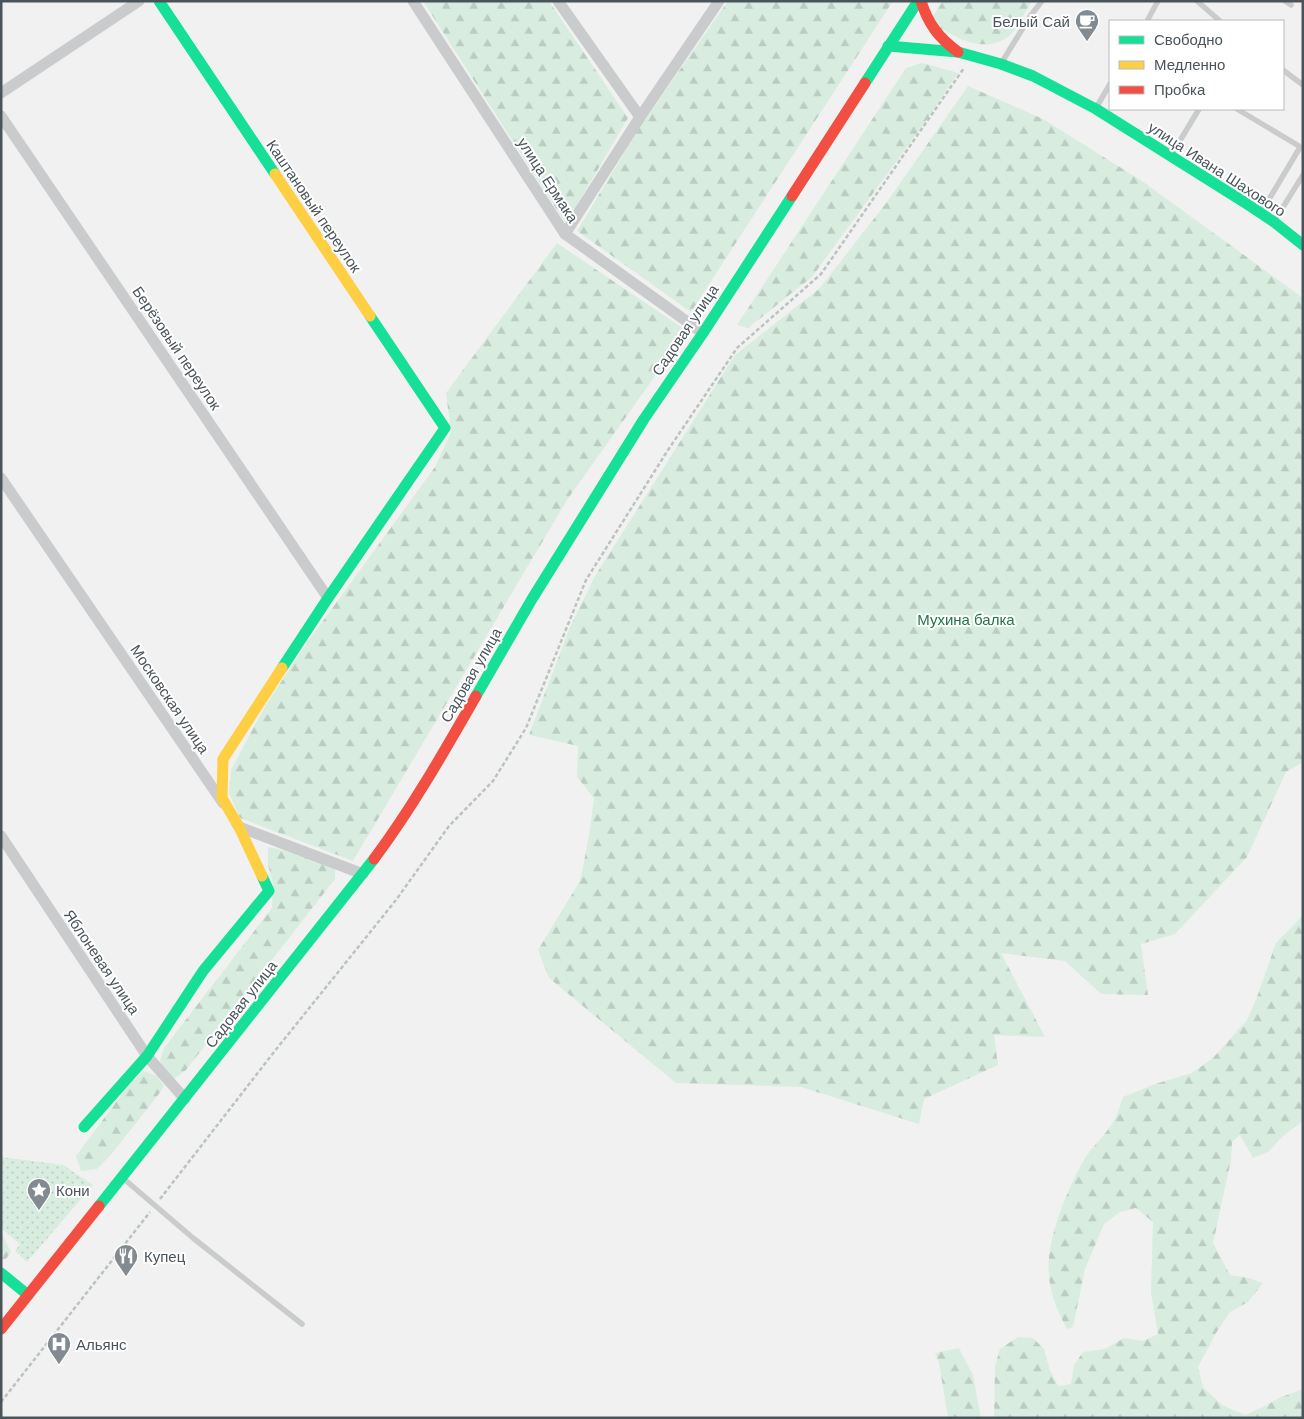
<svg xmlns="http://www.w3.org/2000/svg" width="1304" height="1419" font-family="Helvetica,sans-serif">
  <defs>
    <pattern id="forest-firs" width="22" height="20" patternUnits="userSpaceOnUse" patternTransform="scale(1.25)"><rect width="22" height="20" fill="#d8eddf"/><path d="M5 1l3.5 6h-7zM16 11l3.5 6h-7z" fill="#bbcdc2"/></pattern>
    <pattern id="park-dots" width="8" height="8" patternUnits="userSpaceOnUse" patternTransform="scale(1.25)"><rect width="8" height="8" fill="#d8eddf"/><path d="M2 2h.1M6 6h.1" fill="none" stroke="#bbcdc2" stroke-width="1.8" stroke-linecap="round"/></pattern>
  </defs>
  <rect width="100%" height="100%" fill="#f1f1f1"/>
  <!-- forest -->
  <g fill="url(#forest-firs)">
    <path d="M423,1H549L628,118L566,224Z"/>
    <path d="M728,1H893L691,312L577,231L641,125Z"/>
    <path d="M943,1H1032C1027,9 1014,33 1008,37C982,55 952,36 930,21Z"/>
    <path d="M922,63L958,73L928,118L812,277L748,328L737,325L906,68Z"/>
    <path d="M968,86L1043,119L1142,181L1303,298V762L1286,772L1247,857L1175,934L1141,944L1148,995L1101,994L1065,961L1001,953L1045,1037L994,1035L998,1065L924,1099L919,1124L801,1087L676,1083L549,978L538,950L580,881L589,836L594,798L577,777L578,746L529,735L570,627L595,576L735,355L819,289L887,202Z"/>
    <path d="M557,243L687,331L567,500L353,861L240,818L229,793L231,770L264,708L304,647L435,467L451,432L446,393Z"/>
    <path d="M268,847L301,854L335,867V879L186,1070L174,1079L165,1071L160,1060L164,1048L272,908L273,884L268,864Z"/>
    <path d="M1303,915V1121L1283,1136L1268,1152L1253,1158L1240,1135L1232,1142L1231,1160L1213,1243L1230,1275L1249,1278L1263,1283L1248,1302L1230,1312L1216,1333L1198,1367L1203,1387L1222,1405L1245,1415L1265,1406L1279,1398L1303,1389V1418H994L995,1366L1000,1349L1018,1337L1033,1338L1044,1349L1050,1370L1058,1386L1071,1384L1074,1365L1083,1352L1105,1349L1124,1338L1143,1341L1158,1334L1151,1293L1153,1222L1136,1208L1120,1212L1104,1224L1085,1269L1073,1327L1067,1329C1058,1312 1050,1294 1049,1275C1045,1241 1069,1184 1087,1155C1095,1144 1106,1134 1113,1122C1118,1115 1120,1105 1123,1097L1155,1084L1192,1073L1213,1058L1247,1020L1257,997L1276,943Z"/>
    <path d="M144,1071L157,1076L164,1086C155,1101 143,1113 133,1127C121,1142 111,1156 97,1169L81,1171L76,1156L128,1086Z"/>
    <path d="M1,1232L11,1252L6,1259H1Z"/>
    <path d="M959,1348L973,1375L981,1418H948L939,1363L935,1353Z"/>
  </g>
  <!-- park -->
  <path fill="url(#park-dots)" d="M1,1157L63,1165L93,1185L27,1262L15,1251L20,1244L1,1228Z"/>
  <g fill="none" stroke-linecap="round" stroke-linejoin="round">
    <!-- path -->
    <g stroke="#b9c3bf" stroke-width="2.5" stroke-dasharray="4 2.5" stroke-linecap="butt">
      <path d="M160,1199L274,1052L396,900L449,826L493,781L526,728L586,580L668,450L737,348L821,274L964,68"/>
      <path d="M1,1402L150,1212"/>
    </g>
    <!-- lane -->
    <g stroke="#c9cbcc" stroke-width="5.5">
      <path d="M1197,1L1220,21"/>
      <path d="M1285,1L1291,5"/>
      <path d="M1147,21L1158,1"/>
      <path d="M1002,62L1031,15L1042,1"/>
      <path d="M1283,70L1303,85"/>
      <path d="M1096,108L1110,84"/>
      <path d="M1237,109L1299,146V149L1262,211"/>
      <path d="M1172,154L1199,109"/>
      <path d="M1275,220L1303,175"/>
      <path d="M124,1179L193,1238L302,1324"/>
    </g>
    <!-- street -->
    <g stroke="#c9cbcc" stroke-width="11">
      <path d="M413,1L565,234L703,333"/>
      <path d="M558,1L640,117"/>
      <path d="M1,93L139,1"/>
      <path d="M1,116L328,598"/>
      <path d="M565,234L640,117L719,1"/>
      <path d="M1,478L223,803"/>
      <path d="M237,824L239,827L363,874"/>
      <path d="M1,836L147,1056L185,1099"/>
    </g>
    <!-- fast -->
    <g stroke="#16e098" stroke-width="11">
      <path d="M159,1L275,174"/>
      <path d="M888,46L958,52L1001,64L1033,76L1096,109L1244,202L1274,222L1303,245"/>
      <path d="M865,83L918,1"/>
      <path d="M282,668L328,598L445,428L370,316"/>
      <path d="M476,696L532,599L644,419L703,333L792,196"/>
      <path d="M84,1127L147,1056L203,971L269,891L262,876"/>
      <path d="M99,1206L374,859"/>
      <path d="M1,1273L28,1295"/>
    </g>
    <!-- slow -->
    <g stroke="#ffcf43" stroke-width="11">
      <path d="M275,174L370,316"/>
      <path d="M262,876L239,827L222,798L223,759L282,668"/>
    </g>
    <!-- jam -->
    <g stroke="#f24e42" stroke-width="11">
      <path d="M921,1C928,24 939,38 958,52"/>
      <path d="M792,196L865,83"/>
      <path d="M374,859C412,808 444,752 476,696"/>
      <path d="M1,1329L99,1206"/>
    </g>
  </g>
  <!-- icons -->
  <defs>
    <g id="cafe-pin" transform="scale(1.25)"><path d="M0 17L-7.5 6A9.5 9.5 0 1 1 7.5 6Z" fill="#848b90" stroke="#fff"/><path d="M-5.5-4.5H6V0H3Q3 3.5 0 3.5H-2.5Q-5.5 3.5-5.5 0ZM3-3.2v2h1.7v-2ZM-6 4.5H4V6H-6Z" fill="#fff"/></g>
    <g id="sight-pin" transform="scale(1.25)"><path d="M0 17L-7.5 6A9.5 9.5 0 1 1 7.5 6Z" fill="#848b90" stroke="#fff"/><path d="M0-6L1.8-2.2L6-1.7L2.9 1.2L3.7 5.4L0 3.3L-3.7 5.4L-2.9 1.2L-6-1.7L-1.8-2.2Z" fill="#fff"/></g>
    <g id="restaurant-pin" transform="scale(1.25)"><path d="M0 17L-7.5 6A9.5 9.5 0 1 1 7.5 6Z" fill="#848b90" stroke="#fff"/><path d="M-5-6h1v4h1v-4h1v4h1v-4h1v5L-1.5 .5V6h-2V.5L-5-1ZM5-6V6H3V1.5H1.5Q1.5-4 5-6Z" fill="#fff"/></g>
    <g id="hospital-pin" transform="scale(1.25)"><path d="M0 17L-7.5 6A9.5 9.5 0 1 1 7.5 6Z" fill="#848b90" stroke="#fff"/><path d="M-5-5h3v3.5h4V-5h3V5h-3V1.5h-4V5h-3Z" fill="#fff"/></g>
  </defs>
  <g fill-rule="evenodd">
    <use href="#cafe-pin" x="1087" y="21"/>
    <use href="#sight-pin" x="39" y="1190"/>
    <use href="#restaurant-pin" x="126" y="1256"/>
    <use href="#hospital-pin" x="59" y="1344"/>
  </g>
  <g text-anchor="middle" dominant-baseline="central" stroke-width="4" stroke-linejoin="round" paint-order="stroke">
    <!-- poi labels -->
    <g font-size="15" fill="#4a545b" stroke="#fff" text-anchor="start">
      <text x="1070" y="21" text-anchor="end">Белый Сай</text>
      <text x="56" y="1190">Кони</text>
      <text x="144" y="1256">Купец</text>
      <text x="76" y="1344">Альянс</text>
    </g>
    <!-- street labels -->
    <g font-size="15" fill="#4a545b" stroke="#fff">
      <text transform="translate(1217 169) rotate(33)">улица Ивана Шахового</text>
      <text transform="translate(548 180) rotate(57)">улица Ермака</text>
      <text transform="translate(314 206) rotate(56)">Каштановый переулок</text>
      <text transform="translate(685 330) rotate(-56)">Садовая улица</text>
      <text transform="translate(177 348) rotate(56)">Берёзовый переулок</text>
      <text transform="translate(471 675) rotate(-60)">Садовая улица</text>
      <text transform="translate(170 699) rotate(56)">Московская улица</text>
      <text transform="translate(102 962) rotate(56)">Яблоневая улица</text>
      <text transform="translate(241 1004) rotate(-52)">Садовая улица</text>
    </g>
    <!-- park labels -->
    <g font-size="15" fill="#227446" stroke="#fff">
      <text x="966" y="619">Мухина балка</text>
    </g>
  </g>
  <!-- border -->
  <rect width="1304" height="1419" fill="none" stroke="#4a545b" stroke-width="5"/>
  <!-- legend -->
  <rect x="1109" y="20" width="175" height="90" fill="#ffffff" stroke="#b7bbbd"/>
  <rect x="1119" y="36" width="25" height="8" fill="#16e098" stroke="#b7bbbd"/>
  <text x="1154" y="45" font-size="15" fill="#4a545b">Свободно</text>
  <rect x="1119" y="61" width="25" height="8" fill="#ffcf43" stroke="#b7bbbd"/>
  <text x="1154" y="70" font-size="15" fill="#4a545b">Медленно</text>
  <rect x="1119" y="86" width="25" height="8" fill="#f24e42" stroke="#b7bbbd"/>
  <text x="1154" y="95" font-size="15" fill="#4a545b">Пробка</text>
</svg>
